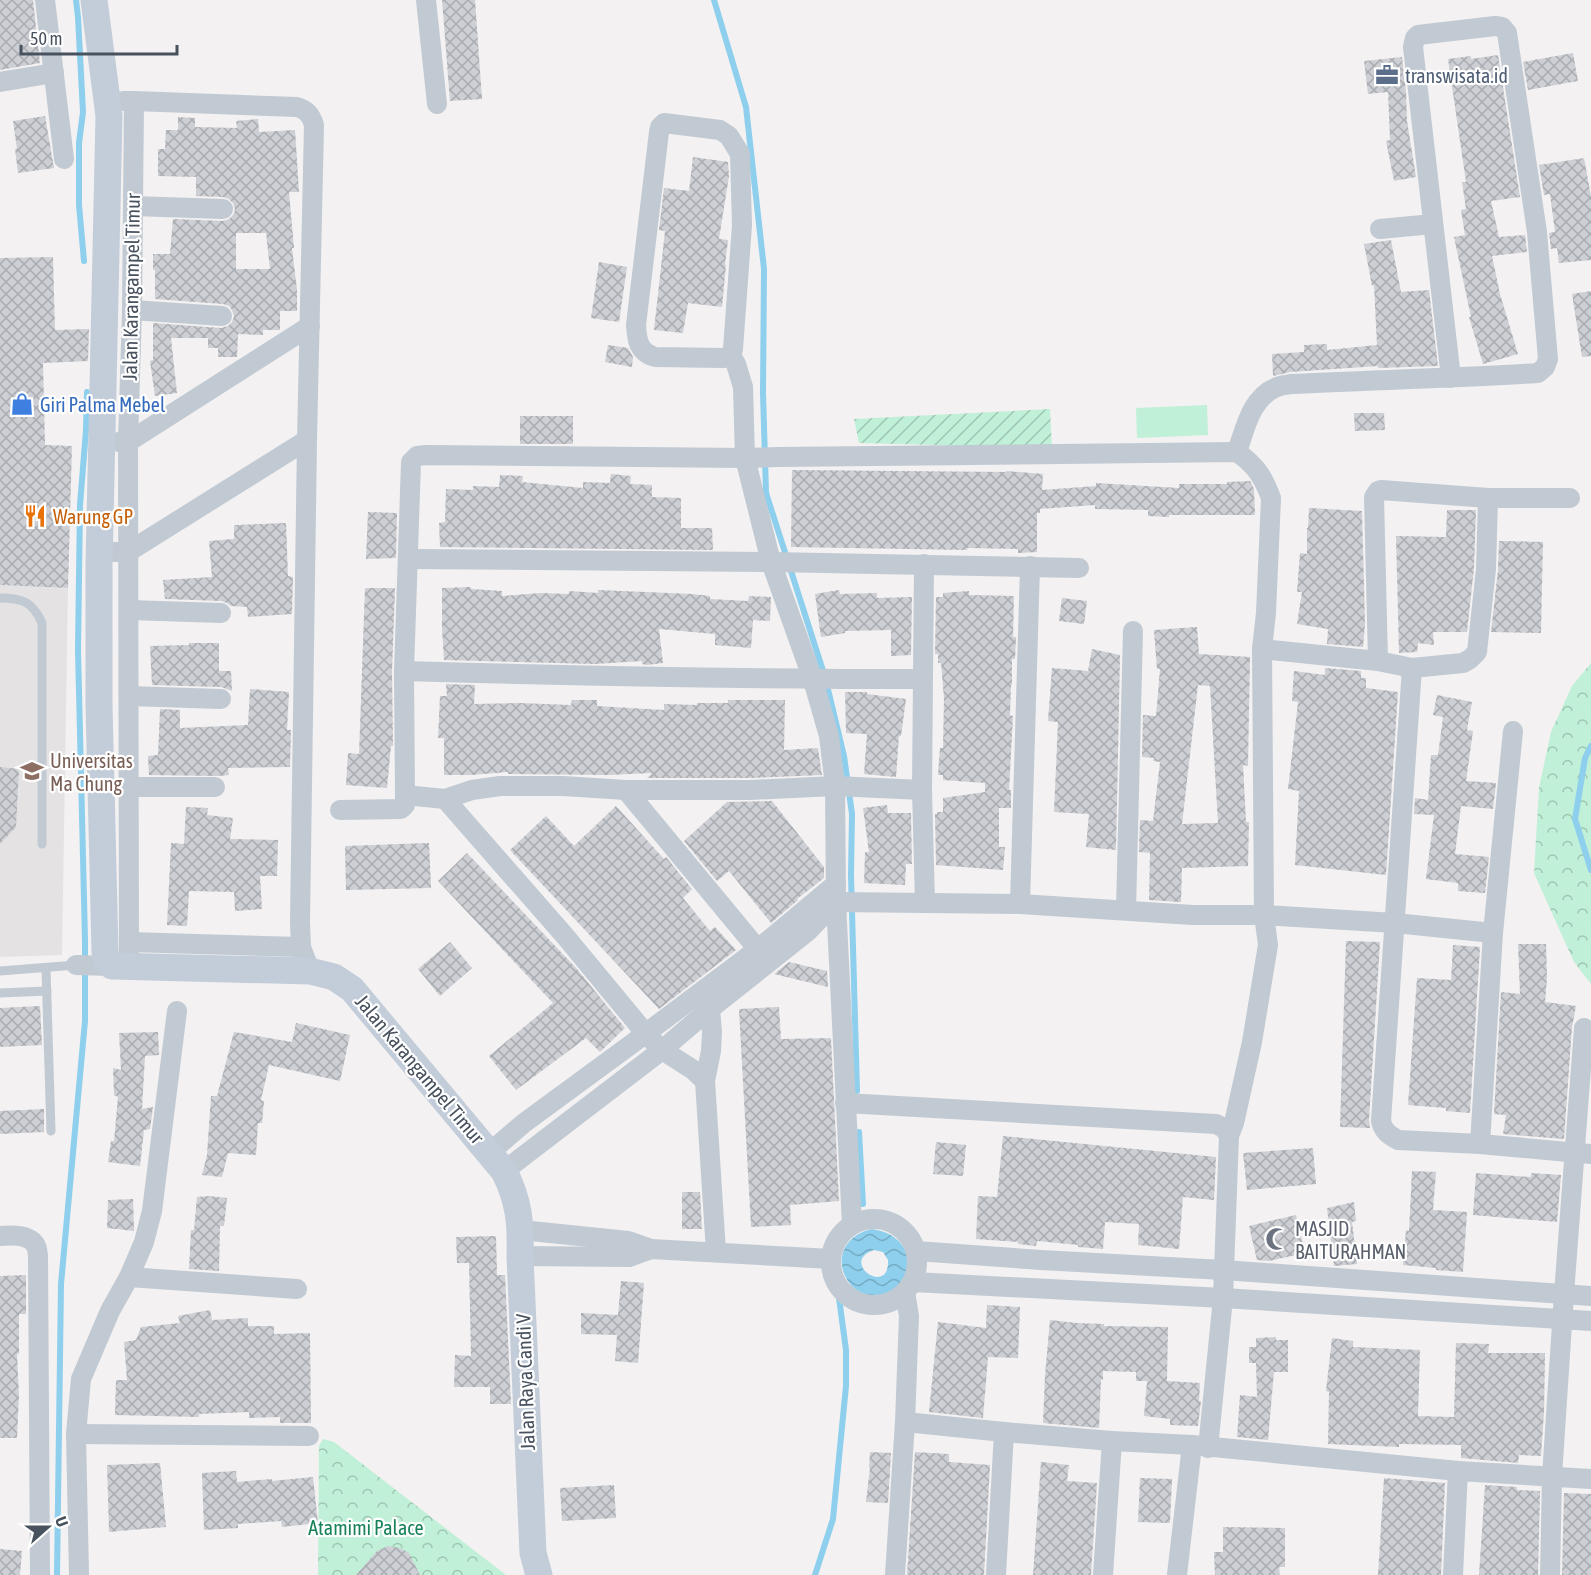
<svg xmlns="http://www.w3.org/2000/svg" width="1591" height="1575" font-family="'Asap Condensed',sans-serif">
  <defs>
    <pattern id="forest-crowns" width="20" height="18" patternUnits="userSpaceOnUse" patternTransform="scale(1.5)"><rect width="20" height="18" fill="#c0f0d7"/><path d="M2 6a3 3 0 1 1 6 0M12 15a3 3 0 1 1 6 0" fill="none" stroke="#9ec5b2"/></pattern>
    <pattern id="garden-furrows" width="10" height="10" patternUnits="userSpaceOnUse" patternTransform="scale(1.5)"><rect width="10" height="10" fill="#c0f0d7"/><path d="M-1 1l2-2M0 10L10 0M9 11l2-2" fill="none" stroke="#9ec5b2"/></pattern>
    <pattern id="water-waves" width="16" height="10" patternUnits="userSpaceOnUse" patternTransform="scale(1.5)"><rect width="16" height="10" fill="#8dcfed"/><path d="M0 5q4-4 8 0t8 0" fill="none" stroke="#75abc3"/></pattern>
    <pattern id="building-cross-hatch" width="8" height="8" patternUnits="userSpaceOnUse" patternTransform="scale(1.5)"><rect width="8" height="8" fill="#cdcfd5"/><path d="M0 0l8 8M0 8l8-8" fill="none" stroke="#a8abb0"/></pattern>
  </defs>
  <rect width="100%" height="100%" fill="#f3f1f1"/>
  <!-- education -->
  <path fill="#e4e2e3" d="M0,585L68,588L62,955L0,957Z"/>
  <!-- forest -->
  <g fill="url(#forest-crowns)">
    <path d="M1591,663V984L1574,962L1534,873L1539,788L1551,732L1572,686Z"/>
    <path d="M323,1439L334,1442L506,1575H318L319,1446Z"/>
  </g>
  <!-- garden -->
  <path fill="url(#garden-furrows)" d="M1050,409L1052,448L859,443L854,419Z"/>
  <!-- pitch -->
  <path fill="#c0f0d7" d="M1207,405L1208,435L1137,438L1136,408Z"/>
  <!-- water -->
  <path fill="url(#water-waves)" fill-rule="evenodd" d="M871,1229C893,1231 913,1247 906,1271C904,1280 897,1288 889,1292C848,1312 816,1244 871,1229ZM874,1250L883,1252L888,1260C890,1298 838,1262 874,1250Z"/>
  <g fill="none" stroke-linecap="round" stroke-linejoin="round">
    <!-- stream -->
    <g stroke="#8dcfed" stroke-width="6">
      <path d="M76,0L78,17L83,112L79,143V205L84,261"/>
      <path d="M714,0L746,107L764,269L763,393L766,493L825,677L844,756L852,814L851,875L857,1091"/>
      <path d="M1591,746L1585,758L1575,819L1591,870"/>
      <path d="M859,1132L863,1204"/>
      <path d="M57,1575L61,1284L85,1021V940L78,650L80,505L86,430L87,392"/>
      <path d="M815,1575L833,1519L846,1386V1350L839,1298"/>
    </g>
  </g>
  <!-- building -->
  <g fill="url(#building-cross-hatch)" fill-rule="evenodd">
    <path d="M0,0H33L40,63L0,70Z"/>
    <path d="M442,0H475L482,99L450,101Z"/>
    <path d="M1573,53L1578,81L1528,90L1523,62Z"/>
    <path d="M1498,55L1520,197L1491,201L1499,237L1525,235L1527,252L1492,256L1500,294L1518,354L1483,364L1469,317H1471L1454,237L1465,235L1461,210L1466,209L1462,182H1466L1448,59L1471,56V59Z"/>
    <path d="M1402,57L1406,92L1407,121L1416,177L1394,181L1386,141L1390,140L1388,92L1368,94L1364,61Z"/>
    <path d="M45,116L54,168L18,173L15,149H17L13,121Z"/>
    <path d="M178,117L195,118V127L237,128L236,121L258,119L259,132L295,130L299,192H289L294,248H292L297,290V311H280V330H263V335L238,334L237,357H218V348H208V338H171L177,393L155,396L150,361L153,360V323L221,328L228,326L232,322L234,317L232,310L229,306L223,304L155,299V270H153V254H170L173,219L223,221L229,219L233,215L235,210L233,203L229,199L223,197L196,196V177L158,176V149H165L166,130H178ZM236,233H266L270,269H236Z"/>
    <path d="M693,157L728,162L729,176L719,239L728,240L725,265H726L722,307L688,303L683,333L654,330L665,231L659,230L664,188L689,191Z"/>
    <path d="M1584,158L1591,196V260L1559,263L1557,248L1551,249L1549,233L1555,232L1550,194L1544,195L1539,165Z"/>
    <path d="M1391,240L1401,292L1429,290L1438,366L1378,368V366L1290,372L1273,376L1272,354L1304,352V345L1327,344V350L1377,345L1374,285L1372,286L1364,244Z"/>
    <path d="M53,257L55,330L89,329L88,361L43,363L45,445L72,446L68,588L0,585V258Z"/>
    <path d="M599,262L627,267L619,322L591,318Z"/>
    <path d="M1591,291V356L1582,357L1572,294Z"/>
    <path d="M608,345L628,348L633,357L632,367L605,362Z"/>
    <path d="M1354,413H1384L1385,430L1355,431Z"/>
    <rect x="520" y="416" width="53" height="28"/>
    <path d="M792,470L1006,472V471L1043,474L1042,490L1096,486V483L1179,488V484H1227V482L1250,481L1254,489L1255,515H1169V517L1148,516V510L1095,509V505L1040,509V513H1037V552L1018,553V549L967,548V550L791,547Z"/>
    <path d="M611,474L631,476L630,484L652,485V497L681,498V528H712L713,550L440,547L439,523L445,522L446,489L473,490V486L499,487L500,475L523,476L522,482L583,488V482L610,483Z"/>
    <path d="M1309,508L1362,511L1365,624L1363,647L1327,644L1328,629L1297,624L1302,592H1297L1300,553L1307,554V528H1308Z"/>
    <path d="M1447,510H1476L1474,568L1467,632H1433L1434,645L1418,643L1417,652L1399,653L1396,536L1446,537Z"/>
    <path d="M368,512L397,513L396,558L366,559Z"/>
    <path d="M286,523L288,576L293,577L292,614L248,617L247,607L231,606L227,603L221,601L165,599L163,580L212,577L209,541L234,539V525Z"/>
    <path d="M1499,541L1543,542L1541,633L1491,632L1498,570Z"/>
    <path d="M471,587V589L502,591V596L541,593L569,594V591L598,593V590L692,594L710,596V599L748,601L749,596L771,597L770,621L753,620L751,648L715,645V634L659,629L663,663L647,665L642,664V661L595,664L444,660L442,628V588Z"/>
    <path d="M365,588H395L392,671L393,746H391L387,788L346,785L348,753L359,754Z"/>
    <path d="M839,590L840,594L877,593V598L912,597L911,655L891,656V630L845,631V633L821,637L815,594Z"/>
    <path d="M969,591V595L1014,596L1013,637H1016L1015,659H1012V685H1011L1010,715L1013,716L1009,790H1011V808H999V847H1005L1003,870L936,865L935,814H937V812H943V798L985,792V783L943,780V775H938L940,748H943L944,698L941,663H938V654H935L936,597H943V593Z"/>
    <path d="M1062,598L1087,601L1084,624L1059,621Z"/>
    <path d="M1197,627L1199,654L1250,657L1248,766L1243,765L1246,822H1249L1248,866L1182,868L1181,902L1149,900L1150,853L1139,852L1140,820L1153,821L1160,762L1153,761L1154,758L1142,757L1143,715L1156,716L1160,669H1157L1154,630ZM1198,685L1210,686L1218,823L1182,824Z"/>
    <path d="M189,643H219V671H231L232,691L221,687L152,685L150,646L189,645Z"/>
    <path d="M1092,649L1120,655L1116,850L1086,847L1089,814L1054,812L1058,722L1048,721L1052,668L1088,671Z"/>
    <path d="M1325,668L1361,671V678H1366V688L1398,692L1386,875L1295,865L1299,791L1288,789L1298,702L1292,701L1294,671L1325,675Z"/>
    <path d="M446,684L475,685L474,704L519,703L571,705L572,700H597V706L664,710V704L697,705V703H728V700H785L784,750L818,748L822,775L750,778H647L652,773L608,775L508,774V772L472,775H444V738H438L440,696H447Z"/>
    <path d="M250,689L289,692L287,730H291L290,767L228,768L229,775L218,776L149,775L148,756L158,755L160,709L180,710V728L248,725Z"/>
    <path d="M845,692H867V694L906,699L901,736H899L896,777L864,774L867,734L846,733Z"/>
    <path d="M1437,695L1472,702L1467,730L1473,731L1466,781L1496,783L1493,809L1461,806L1455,854L1489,857L1485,893L1458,891V883L1426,879L1434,815L1414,814L1415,798L1428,800L1431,755H1438L1443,717L1433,715Z"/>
    <path d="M0,767L19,769L16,827L0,844Z"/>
    <path d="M772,801L824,867V878L797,899L798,900L771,923L729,871L717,881L684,841L727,802Z"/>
    <path d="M887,805L888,813H911L912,864H906L905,885L864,883L865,852H869L863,808Z"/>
    <path d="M616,806L664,859L666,857L692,889L683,898L710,931L715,927L736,950L659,1009L510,850L546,816L574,846Z"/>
    <path d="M186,807L208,808L207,815L233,818L230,839L278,840L277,876H260L262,909L235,911L234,892L189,891L187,926L167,925L171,843L184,844Z"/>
    <path d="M429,843L431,888L346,890L345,846Z"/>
    <path d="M467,853L577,969L625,1028L600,1052L586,1038L516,1090L489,1056L553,1003L438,881Z"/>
    <path d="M1346,941L1380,942L1369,1120L1370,1128L1340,1127Z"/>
    <path d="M450,942L472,968L440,996L418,969Z"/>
    <path d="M1518,944H1546L1547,978L1545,1002L1576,1006L1572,1027L1564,1139L1503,1134L1506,1115L1494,1114L1501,992L1520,994Z"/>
    <path d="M1453,945L1480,947L1470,1113L1446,1111V1108L1408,1105L1417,978L1451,980Z"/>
    <path d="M789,962L827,971L828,987L774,974Z"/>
    <path d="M40,1006L42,1045L0,1047V1008Z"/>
    <path d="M779,1007L781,1039L831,1038L839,1201L790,1205L791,1225L751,1227L739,1009Z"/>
    <path d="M296,1023L350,1035L340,1081L269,1065L261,1100L264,1101L262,1123H258L256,1155L228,1153L222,1177L202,1175L207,1155L211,1096H217L234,1032L292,1042Z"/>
    <path d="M158,1032L159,1055L145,1056L142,1109L153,1107L150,1129L144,1130L140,1166L108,1162L111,1141H114L118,1097L114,1095L113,1068L121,1070L119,1033Z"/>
    <path d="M44,1109V1132L0,1134V1111Z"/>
    <path d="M1003,1136L1216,1157L1214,1200L1183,1197L1179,1249L1138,1245L1139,1224L1105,1222L1103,1249L1078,1247V1245L1037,1241L1036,1246L1018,1244V1242L976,1239L978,1196L997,1197Z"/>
    <path d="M936,1142L966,1145L963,1176L933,1174Z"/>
    <path d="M1313,1148L1316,1184L1247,1190L1243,1153Z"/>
    <path d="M1412,1171L1436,1172L1433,1210L1467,1212L1463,1272L1436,1270V1268L1403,1265L1406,1230L1409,1231Z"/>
    <path d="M1476,1173L1531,1177V1173L1561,1175L1557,1222L1473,1215Z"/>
    <path d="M682,1192H700L702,1229H682Z"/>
    <path d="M209,1196L227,1198L224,1226H220L219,1271L189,1269L191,1230H194L197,1197Z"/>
    <path d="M133,1199L134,1231L107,1228L108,1200Z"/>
    <path d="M1354,1202L1356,1221L1352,1222L1357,1264L1334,1266L1327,1208Z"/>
    <path d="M1296,1215L1305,1253L1269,1261L1257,1260L1249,1226Z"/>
    <path d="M496,1236L497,1275H505L511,1404H490V1387H454L455,1355L471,1356L469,1263H457L456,1237Z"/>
    <path d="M26,1275V1314H19V1354H17L19,1395L17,1438H0V1276Z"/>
    <path d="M621,1281L644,1283L638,1363L615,1361L617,1335L581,1334V1313L618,1315Z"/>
    <path d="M987,1305L1020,1307L1018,1358L988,1357L983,1418L929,1412L938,1322L986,1328Z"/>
    <path d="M210,1310L212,1320L248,1318V1326H274V1334L310,1333L311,1423H280V1417L249,1418V1412L199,1414V1417L115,1415L116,1380H127L124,1342L136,1340L141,1327L180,1323L178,1316Z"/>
    <path d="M1050,1320L1077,1323L1104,1324V1326L1168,1327L1167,1381L1200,1383L1199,1401H1201L1198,1426L1170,1425V1419L1144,1416L1147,1381H1136V1372L1103,1371V1380L1101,1379L1099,1428L1043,1423L1045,1375Z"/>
    <path d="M1276,1337V1340H1288V1372H1274L1268,1440L1237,1437L1240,1395L1257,1397L1256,1363H1249V1347H1256V1338Z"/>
    <path d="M1332,1338L1353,1341V1347L1420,1350L1418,1416L1454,1417L1456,1343L1489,1344L1488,1353H1545L1544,1412L1541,1456L1519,1455L1518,1463L1461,1458V1445L1399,1444V1447L1328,1444L1329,1392L1326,1391Z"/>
    <path d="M870,1452L891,1453L888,1503L866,1502L870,1468H869Z"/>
    <path d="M915,1452L949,1454V1462L990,1465L984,1575H907Z"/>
    <path d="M1041,1462L1069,1465L1067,1481L1097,1483L1091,1575H1033Z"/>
    <path d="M160,1463L166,1527L109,1532L107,1465Z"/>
    <path d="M236,1471L237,1482L272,1479V1481L313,1477L318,1523L282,1527L281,1521L238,1524V1528L204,1530L202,1473Z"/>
    <path d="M1140,1478L1172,1479L1170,1523L1138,1522Z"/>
    <path d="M1384,1478L1445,1483L1441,1575H1378Z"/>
    <path d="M614,1485L616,1518L562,1521L560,1488Z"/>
    <path d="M1485,1485L1517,1487V1490L1540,1491L1538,1575H1479Z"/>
    <path d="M1564,1493L1591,1494V1575H1562Z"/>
    <path d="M1223,1527L1285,1528V1567H1279L1280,1575H1215L1214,1552H1223Z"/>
    <path d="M388,1546L400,1548L409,1553L420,1575H356L377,1551Z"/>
    <path d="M0,1549L22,1551L20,1575H0Z"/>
  </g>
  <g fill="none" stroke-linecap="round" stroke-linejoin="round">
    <!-- lane -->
    <g stroke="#c1c9d2" stroke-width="9">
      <path d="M0,598C22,598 33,602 42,623V844"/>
      <path d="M46,969L51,1131"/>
      <path d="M0,971L76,965"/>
      <path d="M0,993L47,991"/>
    </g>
    <!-- street -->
    <g stroke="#c1c9d2" stroke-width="20">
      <path d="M45,0L64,159"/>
      <path d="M426,0L437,104"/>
      <path d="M0,82L54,73"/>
      <path d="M123,101H134L132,310L128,442L129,966"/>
      <path d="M134,101L297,107C307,110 311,115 314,125L307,440L300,922L301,947L310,971"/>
      <path d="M664,123L720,130L729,136L740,154L742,225L733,349L731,356L723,358L655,357C638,352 637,340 636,325L659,132L660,127Z"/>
      <path d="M133,206L223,209"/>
      <path d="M1380,229L1433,224"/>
      <path d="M132,310L222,316"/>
      <path d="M731,356L736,364L743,387L745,458L771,562L813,680L829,736L835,786L836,902L852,1225"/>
      <path d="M118,442H128L310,326"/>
      <path d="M1237,452C1245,429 1251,397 1277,387C1281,385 1287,385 1291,384C1374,380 1456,378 1538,373L1545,367L1548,359L1537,232L1507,33L1502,27L1495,26L1418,35L1415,38L1413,47L1451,378"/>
      <path d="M99,552H128L307,440"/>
      <path d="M409,559L771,562L1079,568"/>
      <path d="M924,564L922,790L925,903"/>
      <path d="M129,610L221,613"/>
      <path d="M1262,649L1378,661L1412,668L1463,663L1470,659L1477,652L1486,569L1488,498"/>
      <path d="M1378,661L1374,497L1378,491L1381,490L1488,498H1570"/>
      <path d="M1412,668L1381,1121C1383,1131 1389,1135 1398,1140L1480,1144L1591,1154"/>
      <path d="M404,671C577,676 750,679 922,679"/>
      <path d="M129,696L221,699"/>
      <path d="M128,787H215"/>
      <path d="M626,790L766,959"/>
      <path d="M445,799L472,790L500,786H563L626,790H750L835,786L922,790"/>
      <path d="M340,810L401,809L405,805V795"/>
      <path d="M1020,904L1030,566"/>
      <path d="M1126,910L1133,631"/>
      <path d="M129,942L301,947"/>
      <path d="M76,965L112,966"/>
      <path d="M710,1009L712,1032L711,1051L705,1081L716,1252"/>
      <path d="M705,1081L692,1069L662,1050L646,1034L565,936L445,799L405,795L404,671L411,462L417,456L426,455L745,458L779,457L1237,452C1256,466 1263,476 1271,498L1266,613L1262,649L1264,915L1268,945L1252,1042L1234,1123L1229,1136L1223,1298L1208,1448"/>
      <path d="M845,1103L1216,1124L1224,1128L1229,1136"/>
      <path d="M1480,1144L1493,933L1513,731"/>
      <path d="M489,1153L524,1123L633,1043L758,949L836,884"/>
      <path d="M504,1171L662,1050L710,1009L807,932L836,902L1020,904L1193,915H1264L1395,923L1493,933"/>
      <circle cx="874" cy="1262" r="43"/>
      <path d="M521,1230L628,1241L651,1249L831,1259"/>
      <path d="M0,1236C11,1235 30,1234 36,1246C38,1249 37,1252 38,1255L40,1575"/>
      <path d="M916,1251L1041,1260L1223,1270L1591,1296"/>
      <path d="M520,1256L629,1257L651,1249"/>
      <path d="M129,1277L297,1289"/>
      <path d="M913,1282L1223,1298L1591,1321"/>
      <path d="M905,1422L1004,1432L1112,1441L1192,1445L1458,1471L1591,1479"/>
      <path d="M76,1434L309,1436"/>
      <path d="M79,1575L76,1434L81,1379L110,1311L129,1277L144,1242L152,1211L177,1011"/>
      <path d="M895,1575L905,1422L909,1316L905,1292"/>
      <path d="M996,1575L1004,1432"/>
      <path d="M1103,1575L1112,1441"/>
      <path d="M1177,1575L1192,1445"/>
      <path d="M1453,1575L1458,1471"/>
      <path d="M1550,1575L1552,1476L1564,1294L1584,1028"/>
    </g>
    <!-- secondary -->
    <path stroke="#c3ccd9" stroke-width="27" d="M94,0L109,116L99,566V705L105,951L106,959L112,966L310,971L334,977L352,989L504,1171C519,1201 521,1222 520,1256L533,1553L539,1575"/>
  </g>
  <!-- icons -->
  <defs>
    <g id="office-bare" transform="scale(1.8)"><path d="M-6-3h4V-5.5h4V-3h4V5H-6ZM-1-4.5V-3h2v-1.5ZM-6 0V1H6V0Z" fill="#5c6f8a" stroke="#fff" stroke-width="2.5" paint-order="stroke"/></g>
    <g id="shop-bare" transform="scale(1.8)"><path d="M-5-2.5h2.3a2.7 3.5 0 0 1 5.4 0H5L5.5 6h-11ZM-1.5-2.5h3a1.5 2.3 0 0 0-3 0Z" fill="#3f7fe0" stroke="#fff" stroke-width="2.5" paint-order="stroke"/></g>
    <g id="restaurant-bare" transform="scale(1.8)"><path d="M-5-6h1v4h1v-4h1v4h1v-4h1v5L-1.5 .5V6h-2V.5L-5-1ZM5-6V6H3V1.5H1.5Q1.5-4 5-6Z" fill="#e8710a" stroke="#fff" stroke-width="2.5" paint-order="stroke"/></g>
    <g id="university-bare" transform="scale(1.8)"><path d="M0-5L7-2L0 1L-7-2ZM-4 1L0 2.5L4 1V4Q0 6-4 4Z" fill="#8d6e63" stroke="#fff" stroke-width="2.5" paint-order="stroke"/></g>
    <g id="mosque-bare" transform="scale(1.8)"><path d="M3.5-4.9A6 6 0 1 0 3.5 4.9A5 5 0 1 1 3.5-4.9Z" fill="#6b7280" stroke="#fff" stroke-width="2.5" paint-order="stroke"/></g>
  </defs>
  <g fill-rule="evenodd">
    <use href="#office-bare" x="1387" y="75"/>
    <use href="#shop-bare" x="22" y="404"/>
    <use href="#restaurant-bare" x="35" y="516"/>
    <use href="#university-bare" x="32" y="771"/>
    <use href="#mosque-bare" x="1277" y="1239"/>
  </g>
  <g text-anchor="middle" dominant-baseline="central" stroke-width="4.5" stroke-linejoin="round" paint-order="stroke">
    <!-- service labels -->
    <g font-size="20" fill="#4e5e75" stroke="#fff" text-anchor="start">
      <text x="1405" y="75">transwisata.id</text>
    </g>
    <!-- street labels -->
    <g font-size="20" fill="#48525e" stroke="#fff">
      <text transform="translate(131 287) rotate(-89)">Jalan Karangampel Timur</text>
      <text transform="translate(420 1069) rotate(50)">Jalan Karangampel Timur</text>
      <text transform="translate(525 1382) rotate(-92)">Jalan Raya Candi V</text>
    </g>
    <!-- shop labels -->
    <g font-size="20" fill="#366cbe" stroke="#fff" text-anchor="start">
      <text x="40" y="404">Giri Palma Mebel</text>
    </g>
    <!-- food labels -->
    <g font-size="20" fill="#c56008" stroke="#fff" text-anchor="start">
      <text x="53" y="516">Warung GP</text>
    </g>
    <!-- education labels -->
    <g font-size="20" fill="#785e54" stroke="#fff" text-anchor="start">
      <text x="50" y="760">Universitas<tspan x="50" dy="23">Ma Chung</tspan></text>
    </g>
    <!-- worship labels -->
    <g font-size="20" fill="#5b616d" stroke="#fff" text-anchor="start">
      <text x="1295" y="1228">MASJID<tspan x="1295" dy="23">BAITURAHMAN</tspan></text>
    </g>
    <!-- park labels -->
    <g font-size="20" fill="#178258" stroke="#fff">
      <text x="366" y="1527">Atamimi Palace</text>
    </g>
  </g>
  <!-- north arrow -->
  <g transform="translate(48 1527) rotate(69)" stroke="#ffffff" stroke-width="4.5" paint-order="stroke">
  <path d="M0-4.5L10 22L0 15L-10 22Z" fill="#48525e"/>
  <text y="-9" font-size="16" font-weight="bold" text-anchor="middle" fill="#48525e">U</text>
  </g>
  <!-- scale -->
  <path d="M21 45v9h156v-9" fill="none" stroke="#48525e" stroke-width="3"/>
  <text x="30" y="45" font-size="18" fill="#48525e" stroke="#ffffff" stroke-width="4.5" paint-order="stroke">50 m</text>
</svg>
